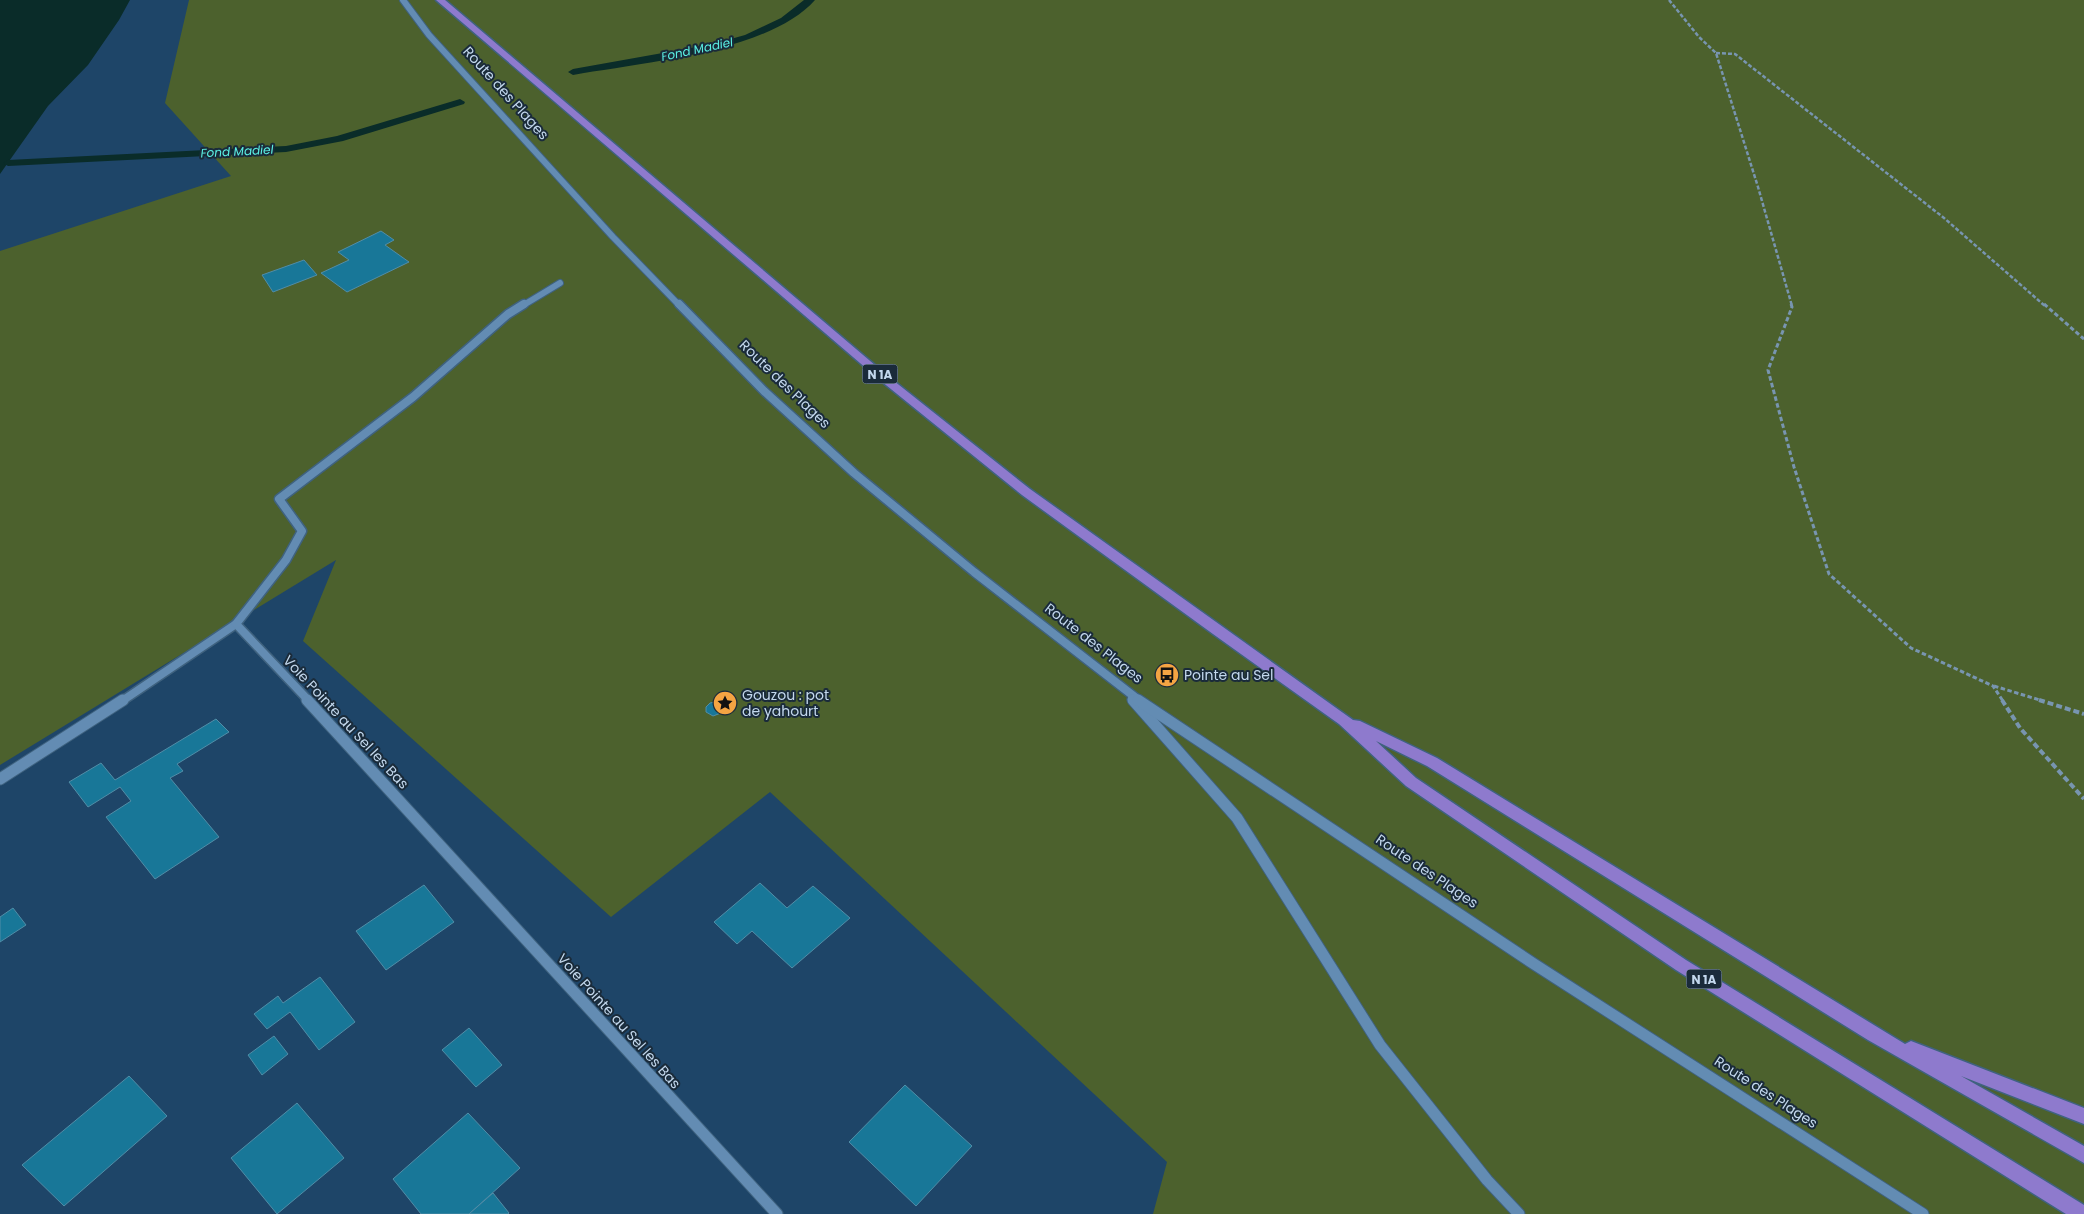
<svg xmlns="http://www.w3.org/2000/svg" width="2084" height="1214" font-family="Poppins,sans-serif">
  <rect width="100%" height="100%" fill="#1e4568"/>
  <!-- green -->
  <path fill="#4c612d" d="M189,0H2084V1214H1153L1167,1162L770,792L611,917L303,641L336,560L0,765V251L231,176L165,103Z"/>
  <!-- water -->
  <path fill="#0a2c29" d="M0,0H130L119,20L88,65L48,106L0,174Z"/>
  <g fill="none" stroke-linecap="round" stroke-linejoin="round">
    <!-- stream -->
    <g fill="#0a2c29" fill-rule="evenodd">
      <path d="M804,0H815C769,52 640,63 573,75L568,72L573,69L713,44L745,35L781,18Z"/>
      <path d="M460,99L465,102L464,104L343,141L286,152L8,166L3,163L8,160L286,146L337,136Z"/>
    </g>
  </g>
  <!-- building -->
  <g fill="#187798" stroke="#518da7">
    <path d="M381,231L394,240L385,245L409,262L347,292L321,273L349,260L338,252Z"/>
    <path d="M304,260L317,275L273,292L262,275Z"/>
    <path d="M719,701L724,706L721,713L713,716L706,712V707L710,703Z"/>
    <path d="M216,719L229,732L177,764L183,771L170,778L219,837L155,879L106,817L131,801L120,787L88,807L69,782L101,763L115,780Z"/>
    <path d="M760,883L787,908L813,886L850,918L792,968L752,931L737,944L714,922Z"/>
    <path d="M424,885L454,922L386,970L356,931Z"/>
    <path d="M13,908L26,925L0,942V917Z"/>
    <path d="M320,977L355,1022L319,1050L290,1012L267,1029L254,1014L278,996L283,1003Z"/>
    <path d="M469,1028L502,1065L476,1087L442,1050Z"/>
    <path d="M274,1036L288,1054L262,1075L248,1055Z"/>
    <path d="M129,1076L167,1116L64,1206L22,1165Z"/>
    <path d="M905,1085L972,1146L916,1206L849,1142Z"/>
    <path d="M297,1103L344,1158L277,1214L231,1158Z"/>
    <path d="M468,1113L520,1168L469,1214H421L393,1179Z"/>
    <path d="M493,1193L509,1213L508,1214H469Z"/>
  </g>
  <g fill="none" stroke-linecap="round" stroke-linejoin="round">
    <!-- minor-far2 casing -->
    <g stroke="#3f627f" stroke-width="8">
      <g id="minor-far2">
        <path d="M403,0L429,35L613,237L680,306"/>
        <path d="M522,306L560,283"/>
      </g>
    </g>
    <!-- minor-far1 casing -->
    <g stroke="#3f627f" stroke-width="11">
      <g id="minor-far1">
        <path d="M679,304L764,391L854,473L974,572L1140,701"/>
        <path d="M1132,699L1134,701"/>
        <path d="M122,701L236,624"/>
        <path d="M309,701L236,624L286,560L302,531L279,499L413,397L508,314L524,304"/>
      </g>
    </g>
    <!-- minor casing -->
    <g stroke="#3f627f" stroke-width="13">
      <g id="minor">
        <path d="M307,700L777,1214"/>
        <path d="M1133,700L1237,818L1380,1045L1487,1180L1519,1214"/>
        <path d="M1138,700L1534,964L1923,1214"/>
        <path d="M0,779L123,700"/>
      </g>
    </g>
    <!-- major casing -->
    <g stroke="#3f627f" stroke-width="3">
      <path id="major" d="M436,0H445L889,377L1030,489L1353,720L1360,721L1437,758L1905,1044L1911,1041L2084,1108V1124L1961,1076L2084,1146V1163L1868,1040L1427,766L1376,741L1416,778L1686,960L2084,1205V1214H2066L1676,970L1406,786L1339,724L1213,634L1022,495L881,381Z"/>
    </g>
    <!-- path-far2 -->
    <g stroke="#7895b0" stroke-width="2.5" stroke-dasharray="4 2" stroke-linecap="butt">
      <path d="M1669,0L1699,37L1716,53L1758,187L1792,306"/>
      <path d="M1716,53L1735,54L1944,218L2045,306"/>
    </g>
    <!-- path-far1 -->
    <g stroke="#7895b0" stroke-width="3" stroke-dasharray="4.5 2.5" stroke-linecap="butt">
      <path d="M1791,304L1792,307L1768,370L1794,467L1829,574L1911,648L1993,686L2003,701"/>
      <path d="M2044,304L2084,339"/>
      <path d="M1994,686L2043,701"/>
    </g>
    <!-- path -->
    <g stroke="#7895b0" stroke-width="4" stroke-dasharray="6 3" stroke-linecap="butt">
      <path d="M2002,700L2020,728L2084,799"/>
      <path d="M2039,700L2084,714"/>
    </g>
    <!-- minor-far2 -->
    <use href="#minor-far2" stroke="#638cb3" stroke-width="6"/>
    <!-- minor-far1 -->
    <use href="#minor-far1" stroke="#638cb3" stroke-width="8"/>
    <!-- minor -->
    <use href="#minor" stroke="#638cb3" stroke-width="11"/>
    <!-- major -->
    <use href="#major" fill="#8e7acd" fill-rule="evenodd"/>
  </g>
  <!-- icons -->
  <defs>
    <g id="bus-disc" transform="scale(1.25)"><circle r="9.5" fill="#f4a443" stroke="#1a2b3a"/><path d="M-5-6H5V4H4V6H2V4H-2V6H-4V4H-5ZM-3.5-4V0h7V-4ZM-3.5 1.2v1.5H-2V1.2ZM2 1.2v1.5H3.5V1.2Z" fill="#111"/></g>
    <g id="sight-disc" transform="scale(1.25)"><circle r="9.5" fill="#f4a443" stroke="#1a2b3a"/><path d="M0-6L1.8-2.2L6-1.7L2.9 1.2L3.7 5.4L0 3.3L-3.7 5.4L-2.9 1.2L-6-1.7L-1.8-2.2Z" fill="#111"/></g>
  </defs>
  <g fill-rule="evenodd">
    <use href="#bus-disc" x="1167" y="675"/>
    <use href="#sight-disc" x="725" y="703"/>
  </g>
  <g text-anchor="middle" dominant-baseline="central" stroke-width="4" stroke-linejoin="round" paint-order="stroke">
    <!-- far-water labels -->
    <g font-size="12" font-style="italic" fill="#5bf0e4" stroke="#1a2b3a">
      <text transform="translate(697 49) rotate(-12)">Fond Madiel</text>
      <text transform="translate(237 151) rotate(-3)">Fond Madiel</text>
    </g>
    <!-- shield labels -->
    <g fill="#1a2b3a" stroke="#90a4b7" stroke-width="1">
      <rect x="862.5" y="364.5" width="35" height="19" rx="4"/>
      <rect x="1686.5" y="969.5" width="35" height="19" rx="4"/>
    </g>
    <g font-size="12" font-weight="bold" fill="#c3d8ed">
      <text x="880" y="374">N 1A</text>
      <text x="1704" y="979">N 1A</text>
    </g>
    <!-- street labels -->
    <g font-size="14" fill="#c3d8ed" stroke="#1a2b3a">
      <text transform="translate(506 93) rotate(48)">Route des Plages</text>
      <text transform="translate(785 384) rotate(44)">Route des Plages</text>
      <text transform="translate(1094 643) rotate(38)">Route des Plages</text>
      <text transform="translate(346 722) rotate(47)">Voie Pointe au Sel les Bas</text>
      <text transform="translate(1427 871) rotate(34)">Route des Plages</text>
      <text transform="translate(619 1021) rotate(48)">Voie Pointe au Sel les Bas</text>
      <text transform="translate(1766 1092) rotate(33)">Route des Plages</text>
    </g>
    <!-- poi labels -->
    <g font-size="14" fill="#c3d8ed" stroke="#1a2b3a" text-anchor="start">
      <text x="1184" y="675">Pointe au Sel</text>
      <text x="742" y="695">Gouzou : pot<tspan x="742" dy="16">de yahourt</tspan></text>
    </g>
  </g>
</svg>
